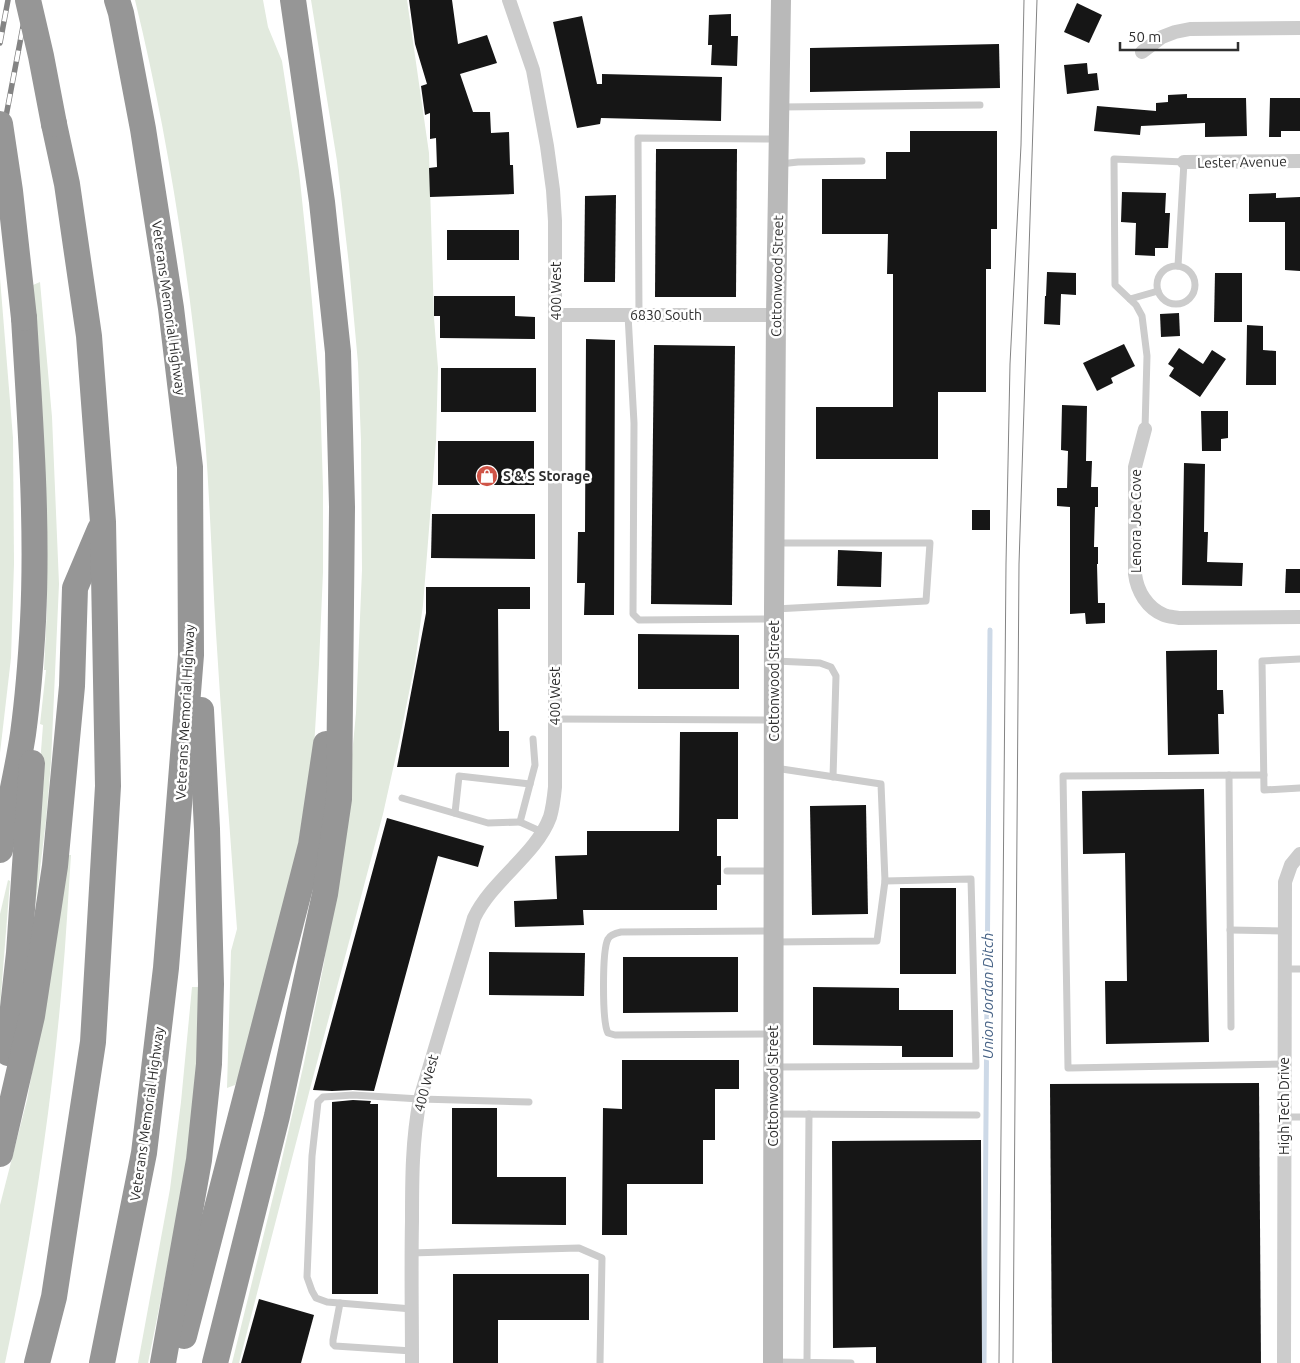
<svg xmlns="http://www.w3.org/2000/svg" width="1300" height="1363" font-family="Ubuntu,sans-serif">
  <rect width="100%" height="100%" fill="#fff"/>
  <!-- green -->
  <g fill="#e2eade">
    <path d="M135,0H263L268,27L282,61L299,171L308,257L320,392L323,488V572L319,664L314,748L295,864L249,1051L235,1085L227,1088L231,951L237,929C230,830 222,732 216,633C212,568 210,502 205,436C191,289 170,143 135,0Z"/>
    <path d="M311,0H407L429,153L434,318L438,368L436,441L423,605L415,663L399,742L383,814L311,1085L239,1363H232L276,1185L304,1063L324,963L349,786L356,713L362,570L361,441L358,363L349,265L337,161Z"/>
    <path d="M0,278L13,438L14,564L11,658L0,753Z"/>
    <path d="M40,282L52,417L59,584L51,762L46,820L38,886L24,973L43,725L40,724L46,670H44L47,607L46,546L33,285Z"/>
    <path d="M68,855H71C68,898 66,941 62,984C51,1111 32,1238 5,1363H0V1205L27,1100L48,985Z"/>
    <path d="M8,880L10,881L0,1007V914Z"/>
    <path d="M192,987H202L196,1109L173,1239L148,1363H138L170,1189L181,1102Z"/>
  </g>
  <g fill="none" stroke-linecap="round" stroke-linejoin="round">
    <!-- stream -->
    <path stroke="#cdd9e7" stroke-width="5" d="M984,1363L990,630"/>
  </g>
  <!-- building -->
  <g fill="#161616">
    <path d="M409,0H452L458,44L487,35L497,63L460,74L473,112H490L491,133L509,132L510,165H513L514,194L430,197L429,168L437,167L436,138L430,139V113L425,115L421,86L427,84L415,44Z"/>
    <path d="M1077,3L1102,15L1089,43L1064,32Z"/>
    <path d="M731,14V36H738L737,66L711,65L712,45H708L709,15Z"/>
    <path d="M582,16L597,84H602V74L722,77L721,121L601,118L600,124L577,128L553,22Z"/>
    <path d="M999,44L1000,88L810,92V48Z"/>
    <path d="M1087,63L1088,74L1097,73L1099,90L1067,94L1064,65Z"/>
    <path d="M1187,94V98H1246L1247,136L1205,137V123L1141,126L1140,135L1094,131L1097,106L1156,111V103L1168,102V95Z"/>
    <path d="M1270,98H1300V131H1281V137H1269Z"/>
    <path d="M910,131H997V229H991V269H986V392H938V459H816V407H893V274H887L888,234H822V179H886V152H910Z"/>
    <path d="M656,149H737L736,297H655Z"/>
    <path d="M1122,192L1166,193L1165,213H1170L1168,248H1155V256L1135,255L1136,223L1121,222Z"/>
    <path d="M1276,193V198L1300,197V271L1285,270V222H1249V194Z"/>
    <path d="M616,195L615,282H584L585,196Z"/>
    <rect x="447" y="230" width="72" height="30"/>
    <path d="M1047,272L1076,273V295L1061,294L1060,325L1044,324L1045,296H1046Z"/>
    <path d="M1215,273H1242V322H1214Z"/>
    <path d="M434,296H515V316L535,317V339L440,338V316H434Z"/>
    <path d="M1179,313L1180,336L1161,337L1160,314Z"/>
    <path d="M1247,325L1263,326V350L1276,351V385H1246Z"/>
    <path d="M586,339L615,340L614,615H584L585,583H577L578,532H585Z"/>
    <path d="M1124,344L1135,366L1111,378L1113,383L1097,391L1083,363Z"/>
    <path d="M654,345L735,346L732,605L651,604Z"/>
    <path d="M1179,348L1203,364L1212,350L1226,359L1200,397L1169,376L1174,368L1168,364Z"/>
    <rect x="441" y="368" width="95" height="44"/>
    <path d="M1062,405L1087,406L1086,461H1092L1091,487H1098V507H1095L1094,547H1098V564H1097L1098,603H1105V623L1086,624L1085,613L1070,614V507L1057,506V488H1067L1068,451L1061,450Z"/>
    <path d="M1201,411H1228V438L1221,439V451H1202Z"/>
    <rect x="438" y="441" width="96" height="44"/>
    <path d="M1184,463L1205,464L1204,532H1208L1207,562L1243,563L1242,586L1182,585Z"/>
    <rect x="972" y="510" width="18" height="20"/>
    <path d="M432,514H535V559L431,558Z"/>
    <path d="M838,550L882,552L881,587L837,586Z"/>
    <path d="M1286,569H1300V593H1285Z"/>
    <path d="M426,587H530V609H498L499,731H509V767H397L426,613Z"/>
    <path d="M638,634L739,635V689H638Z"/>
    <path d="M1217,650V690H1223L1224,714H1218L1219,754L1168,755L1166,651Z"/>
    <path d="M680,732H738V819H717V856H721V885H717V910H583L584,925L515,927L514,901L557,899L555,856L587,855V831H679Z"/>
    <path d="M1204,789L1209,1042L1106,1044L1105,981H1127L1125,853L1083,854L1082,791Z"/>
    <path d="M866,805L868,914L812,915L810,806Z"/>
    <path d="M387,818L484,846L478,867L438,856L374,1091L353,1090L332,1091L313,1090Z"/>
    <rect x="900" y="888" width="56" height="86"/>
    <path d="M489,952L585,953L584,996L489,995Z"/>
    <path d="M623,957H738V1012L623,1013Z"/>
    <path d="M813,987L899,988V1010H953V1057H902V1046L813,1045Z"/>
    <path d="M622,1060H739V1089H715V1140H703V1184H627V1235H602L603,1108L622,1109Z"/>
    <path d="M1259,1083L1261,1363H1052L1050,1084Z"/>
    <path d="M353,1100L371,1101L370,1104H378V1294H332V1102Z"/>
    <path d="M452,1108H497V1177H566V1225L452,1224Z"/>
    <path d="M981,1140L982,1363H876V1347L833,1348L832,1141Z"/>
    <path d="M453,1274H589V1320H498V1363H453Z"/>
    <path d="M259,1299L314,1315L301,1363H241Z"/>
  </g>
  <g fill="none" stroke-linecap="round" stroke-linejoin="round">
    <!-- lane -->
    <g stroke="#ccc" stroke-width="7">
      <path d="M780,107L980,105"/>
      <path d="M780,164L798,162L862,161"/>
      <circle cx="1176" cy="285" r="19"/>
      <path d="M1130,299L1158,291"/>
      <path d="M628,315L634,423L633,614L639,620L773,619"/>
      <path d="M639,315L638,138L777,139"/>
      <path d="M1145,429L1147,356L1142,316L1136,305L1115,285L1114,159L1184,162L1178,266"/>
      <path d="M775,609L926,601L930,543H775"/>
      <path d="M1300,659L1262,661L1264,790L1300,788"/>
      <path d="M775,661L820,663L831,667L836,676L833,777"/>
      <path d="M555,719L772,720"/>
      <path d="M533,739L535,765L520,822L542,832"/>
      <path d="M775,768L881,784L885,881L971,879L976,1066L776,1067"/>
      <path d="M1229,775L1231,1027"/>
      <path d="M1264,775L1063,776L1068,1068L1284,1064"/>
      <path d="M402,798L488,823L520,822"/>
      <path d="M455,813L459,776L530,784"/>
      <path d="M727,871H773"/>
      <path d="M1230,930L1284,931"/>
      <path d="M771,931L621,932C616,933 610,935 608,939C602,950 602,1022 608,1033L615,1035L772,1034"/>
      <path d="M774,942L877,941L885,881"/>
      <path d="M1284,969H1300"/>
      <path d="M774,1114L977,1115"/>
      <path d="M1284,1117H1300"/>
      <path d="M411,1253L579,1248L602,1258L600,1363"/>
      <path d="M340,1303L333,1340V1344L335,1346L412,1351"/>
      <path d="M412,1309L327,1302L316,1298L312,1291L307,1277L312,1156L318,1102L323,1097L353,1095L420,1099L529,1102"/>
      <path d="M776,1362L851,1363"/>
      <path d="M807,1362L809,1114"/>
    </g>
    <!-- street -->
    <g stroke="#ccc" stroke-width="14">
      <path d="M1142,52L1162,37L1175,32L1190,29L1300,28"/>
      <path d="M1184,162L1300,161"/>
      <path d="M556,315H776"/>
      <path d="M1145,429L1135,467V574C1137,591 1147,608 1164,615C1168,617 1175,617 1179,618L1300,617"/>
      <path d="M412,1363C412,1316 411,1269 412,1221C412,1180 412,1140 420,1099L474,918C492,880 536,855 550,817C553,807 554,797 555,787V221L553,190L547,146L533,70L509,0"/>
      <path d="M1284,1363L1285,882L1291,865L1300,854"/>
    </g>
    <!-- secondary -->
    <path stroke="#b9b9b9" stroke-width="20" d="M773,1363L774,609L776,315L781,0"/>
    <!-- highway -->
    <g stroke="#969696" stroke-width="26">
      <path d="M0,850C8,811 17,773 23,734C28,697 31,659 33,621C38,521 30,418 24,318"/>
      <path d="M8,1053L19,953L32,763"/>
      <path d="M0,1154L32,1016L55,866L72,686L75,588L100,529"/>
      <path d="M184,1336L311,845L326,744"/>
      <path d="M37,1363L54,1297L93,1042L108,786L103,522L89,336L67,184L54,124"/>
      <path d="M102,1363L144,1153L166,968L191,655L190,467L171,308L143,129L121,13L117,0"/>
      <path d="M163,1363L199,1160L209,1064L211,984L207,829L201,710"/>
      <path d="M215,1363L277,1116L325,894L339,799L342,507L338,352L322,202L293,0"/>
    </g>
    <!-- tram -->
    <g stroke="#848484" stroke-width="1">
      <path d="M999,1363L1006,564L1010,364L1021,145L1024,0"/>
      <path d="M1013,1363L1019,564L1037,0"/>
    </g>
    <!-- rail casing -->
    <g stroke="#848484" stroke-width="5.5">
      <g id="rail">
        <path d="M0,43L8,0"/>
        <path d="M0,148L28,0"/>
      </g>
    </g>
    <!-- rail -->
    <use href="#rail" stroke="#fff" stroke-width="4" stroke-dasharray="11" stroke-linecap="butt"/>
    <!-- highway-bridge -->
    <g stroke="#969696" stroke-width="26">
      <path d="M28,0L41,56L54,124"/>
      <path d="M0,124L10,191L24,318"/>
    </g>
  </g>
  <!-- icons -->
  <defs>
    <g id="shop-disc" transform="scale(1.125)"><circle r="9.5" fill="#cf5447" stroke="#fff"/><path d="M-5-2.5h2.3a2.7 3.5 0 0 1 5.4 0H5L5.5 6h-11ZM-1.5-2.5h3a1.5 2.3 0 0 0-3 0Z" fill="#fff"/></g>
  </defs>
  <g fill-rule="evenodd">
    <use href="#shop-disc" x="487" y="476"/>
  </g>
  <g text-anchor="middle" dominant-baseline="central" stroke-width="5" stroke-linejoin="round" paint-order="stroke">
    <!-- street labels -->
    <g font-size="14" fill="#2f2f2f" stroke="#fff">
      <text transform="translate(1242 162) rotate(-1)">Lester Avenue</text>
      <text transform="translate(777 276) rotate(-89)">Cottonwood Street</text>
      <text transform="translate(556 291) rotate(-90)">400 West</text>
      <text transform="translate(169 308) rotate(82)">Veterans Memorial Highway</text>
      <text x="666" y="315">6830 South</text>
      <text transform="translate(1136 521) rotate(-90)">Lenora Joe Cove</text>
      <text transform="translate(774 681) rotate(-90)">Cottonwood Street</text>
      <text transform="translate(555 696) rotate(-90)">400 West</text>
      <text transform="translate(185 712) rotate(-87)">Veterans Memorial Highway</text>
      <text transform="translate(426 1083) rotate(-75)">400 West</text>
      <text transform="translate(773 1086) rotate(-90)">Cottonwood Street</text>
      <text transform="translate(1284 1106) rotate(-90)">High Tech Drive</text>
      <text transform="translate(147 1114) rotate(-82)">Veterans Memorial Highway</text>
    </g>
    <!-- poi labels -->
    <g font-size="14" font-weight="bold" fill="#2f2f2f" stroke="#fff" text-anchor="start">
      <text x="503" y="476">S &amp; S Storage</text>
    </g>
    <!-- water labels -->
    <g font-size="15" font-style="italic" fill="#476386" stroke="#fff">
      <text transform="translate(987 996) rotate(-90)">Union Jordan Ditch</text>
    </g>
  </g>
  <!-- scale -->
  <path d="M1120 42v8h118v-8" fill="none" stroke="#2f2f2f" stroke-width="2.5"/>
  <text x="1128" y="42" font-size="15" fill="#2f2f2f" stroke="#ffffff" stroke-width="4" paint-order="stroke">50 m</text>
</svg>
